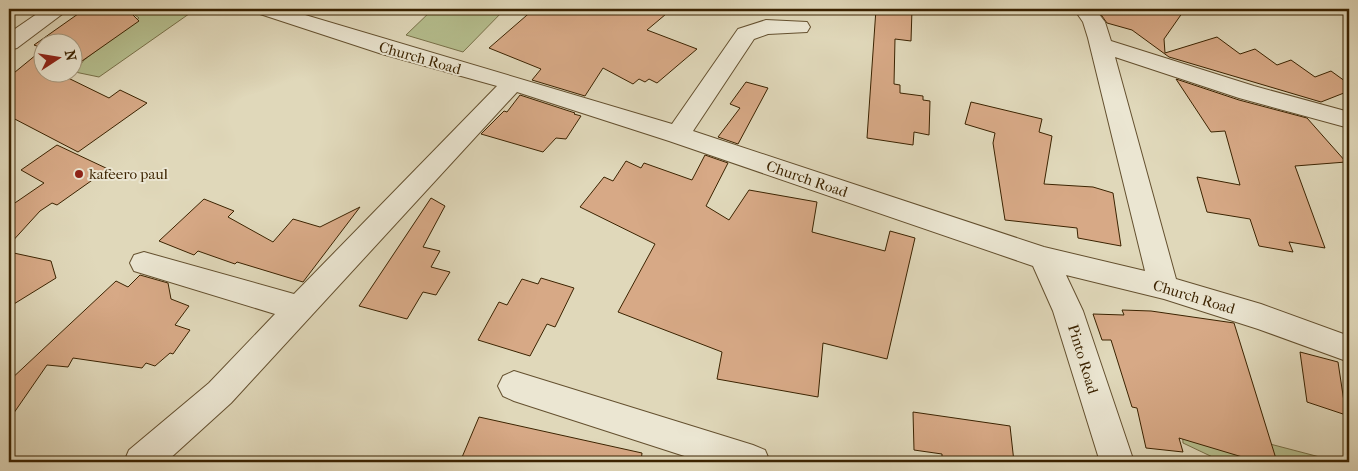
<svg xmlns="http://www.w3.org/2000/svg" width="1358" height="471" font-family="'IM FELL French Canon',serif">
  <rect width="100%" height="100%" fill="#e0d8ba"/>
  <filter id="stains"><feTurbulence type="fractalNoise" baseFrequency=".004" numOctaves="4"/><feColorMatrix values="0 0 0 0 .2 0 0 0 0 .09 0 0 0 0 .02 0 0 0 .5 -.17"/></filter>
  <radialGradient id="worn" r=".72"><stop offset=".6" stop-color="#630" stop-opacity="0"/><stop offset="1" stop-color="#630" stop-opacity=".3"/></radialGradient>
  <!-- green -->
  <g fill="#b5be8e" stroke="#787048">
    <path d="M144,9H196L99,77L75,72L84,60L139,18L135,15Z"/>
    <path d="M433,9H505L463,52L406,35Z"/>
    <path d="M1182,421L1335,461L1336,462H1223L1183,443Z"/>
  </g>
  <!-- building -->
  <g fill="#d7a986" stroke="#3b2301">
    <path d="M85,9H127L139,21L72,68V42H42V48L34,45Z"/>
    <path d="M534,9H672L647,30L697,49L657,83L649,79L645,82L639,79L633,84L603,68L585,96L532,80L541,69L489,48Z"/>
    <path d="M876,9H912L911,41L895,39L894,84L900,85V93L923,96V100L930,101L929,135L914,132L913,145L867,138Z"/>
    <path d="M1097,9H1185L1164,39L1165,53L1217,37L1240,54L1255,49L1277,65L1291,60L1315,77L1331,71L1349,84V91L1321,102L1169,57L1132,30L1107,23Z"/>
    <path d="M42,50V72H66L62,75L109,98L120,90L147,103L78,152L9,116V77Z"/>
    <path d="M1176,79L1239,100L1307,118L1346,162L1295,166L1325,248L1289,242L1293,252L1259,246L1250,219L1207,212L1197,177L1240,185L1225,131L1211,132Z"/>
    <path d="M746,82L768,88L738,144L718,137L740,108L730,104Z"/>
    <path d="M520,95L575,113L574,114L581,116L566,139L556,138L543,152L481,134L504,111L507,112Z"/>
    <path d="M971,102L1042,119L1039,132L1052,136L1044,184L1093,187L1113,193L1121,246L1078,238L1077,228L1005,220L993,143L995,133L965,124Z"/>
    <path d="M57,145L108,169L57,205L52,203L40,211L9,245V207L44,183L21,170Z"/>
    <path d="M705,155L728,163L706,206L729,220L749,190L817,202L812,232L885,251L890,231L915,238L887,359L823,343L818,397L717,379L722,352L618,312L655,244L580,207L604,177L613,181L626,161L641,168L644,163L692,180Z"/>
    <path d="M431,198L445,206L423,247L440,251L431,267L450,272L436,295L423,292L407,319L359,306Z"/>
    <path d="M204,199L234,211L228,217L273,242L293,219L320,227L360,207L303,282L237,262L235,264L198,251L194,255L159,241Z"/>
    <path d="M9,252L51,261L56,278L9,307Z"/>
    <path d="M140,275L168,283L171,299L189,306L175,325L190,330L173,354L170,353L155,366L146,363L142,368L73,358L68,367L47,365L9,420V381L116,281L128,287Z"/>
    <path d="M541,278L574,288L555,327L547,324L530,356L478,340L499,302L507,305L522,279L538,284Z"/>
    <path d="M1122,310L1151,311L1234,323L1277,462H1259L1179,438L1183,452L1146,448L1137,408L1132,407L1111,340H1102L1093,314L1124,315Z"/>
    <path d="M1300,352L1338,362L1346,415L1307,402Z"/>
    <path d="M913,412L1010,426L1014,462H942V454L914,450Z"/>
    <path d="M479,417L642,453L641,462H460Z"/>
  </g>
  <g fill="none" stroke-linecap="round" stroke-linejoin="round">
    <!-- minor casing -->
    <g stroke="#64502f" stroke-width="2">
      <g id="minor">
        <path d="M44,9H69L17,48L9,50V33Z"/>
        <path d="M254,9H285L672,124L738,29L766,20L807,22L810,27L807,32L768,34L754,39L693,131L1044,247L1145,271L1088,38L1083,22L1074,9H1095L1105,22L1111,41L1254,86L1349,112V128L1239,98L1115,57L1176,279L1261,304L1349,336V362L1258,329L1164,299L1066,275L1083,311L1134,462H1100L1053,311L1033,266L669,141L517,92L231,403L166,462H124L129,450L209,383L275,314L134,271L130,263L134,255L144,252L294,294L497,86L382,54L257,13Z"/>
        <path d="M514,371L753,445L765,450L770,462H703L514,401L503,396L498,386L503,376Z"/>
      </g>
    </g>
    <!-- minor -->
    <use href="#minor" fill="#ebe6d2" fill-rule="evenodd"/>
  </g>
  <!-- markers -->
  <circle fill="#8f2418" stroke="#ebe6d2" stroke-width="2" cx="79" cy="174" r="5"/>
  <g text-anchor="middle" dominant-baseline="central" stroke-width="4" stroke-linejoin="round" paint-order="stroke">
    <!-- street labels -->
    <g font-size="15" fill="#3b2301" stroke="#ebe6d2">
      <text transform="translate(420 58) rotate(16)">Church Road</text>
      <text transform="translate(807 179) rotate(19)">Church Road</text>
      <text transform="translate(1194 297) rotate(17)">Church Road</text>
      <text transform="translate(1083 359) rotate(73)">Pinto Road</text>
    </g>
    <!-- poi labels -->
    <g font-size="15" fill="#3b2301" stroke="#ebe6d2" text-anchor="start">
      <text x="89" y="174">kafeero paul</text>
    </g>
  </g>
  <!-- margin -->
  <rect width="1358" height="471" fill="none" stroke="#e0d8ba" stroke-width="30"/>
  <rect x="10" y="10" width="1338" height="451" fill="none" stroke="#3b2301" stroke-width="2.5"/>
  <rect x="15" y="15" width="1328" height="441" fill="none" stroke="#3b2301"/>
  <!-- north arrow -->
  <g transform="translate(58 58) rotate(78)"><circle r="24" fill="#ebe6d2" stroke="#a5987e"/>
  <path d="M0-4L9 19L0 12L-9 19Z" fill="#8f2418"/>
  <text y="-8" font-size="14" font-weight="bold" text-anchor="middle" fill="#3b2301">N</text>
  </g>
  <rect width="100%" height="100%" filter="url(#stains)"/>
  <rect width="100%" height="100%" fill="url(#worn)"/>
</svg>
